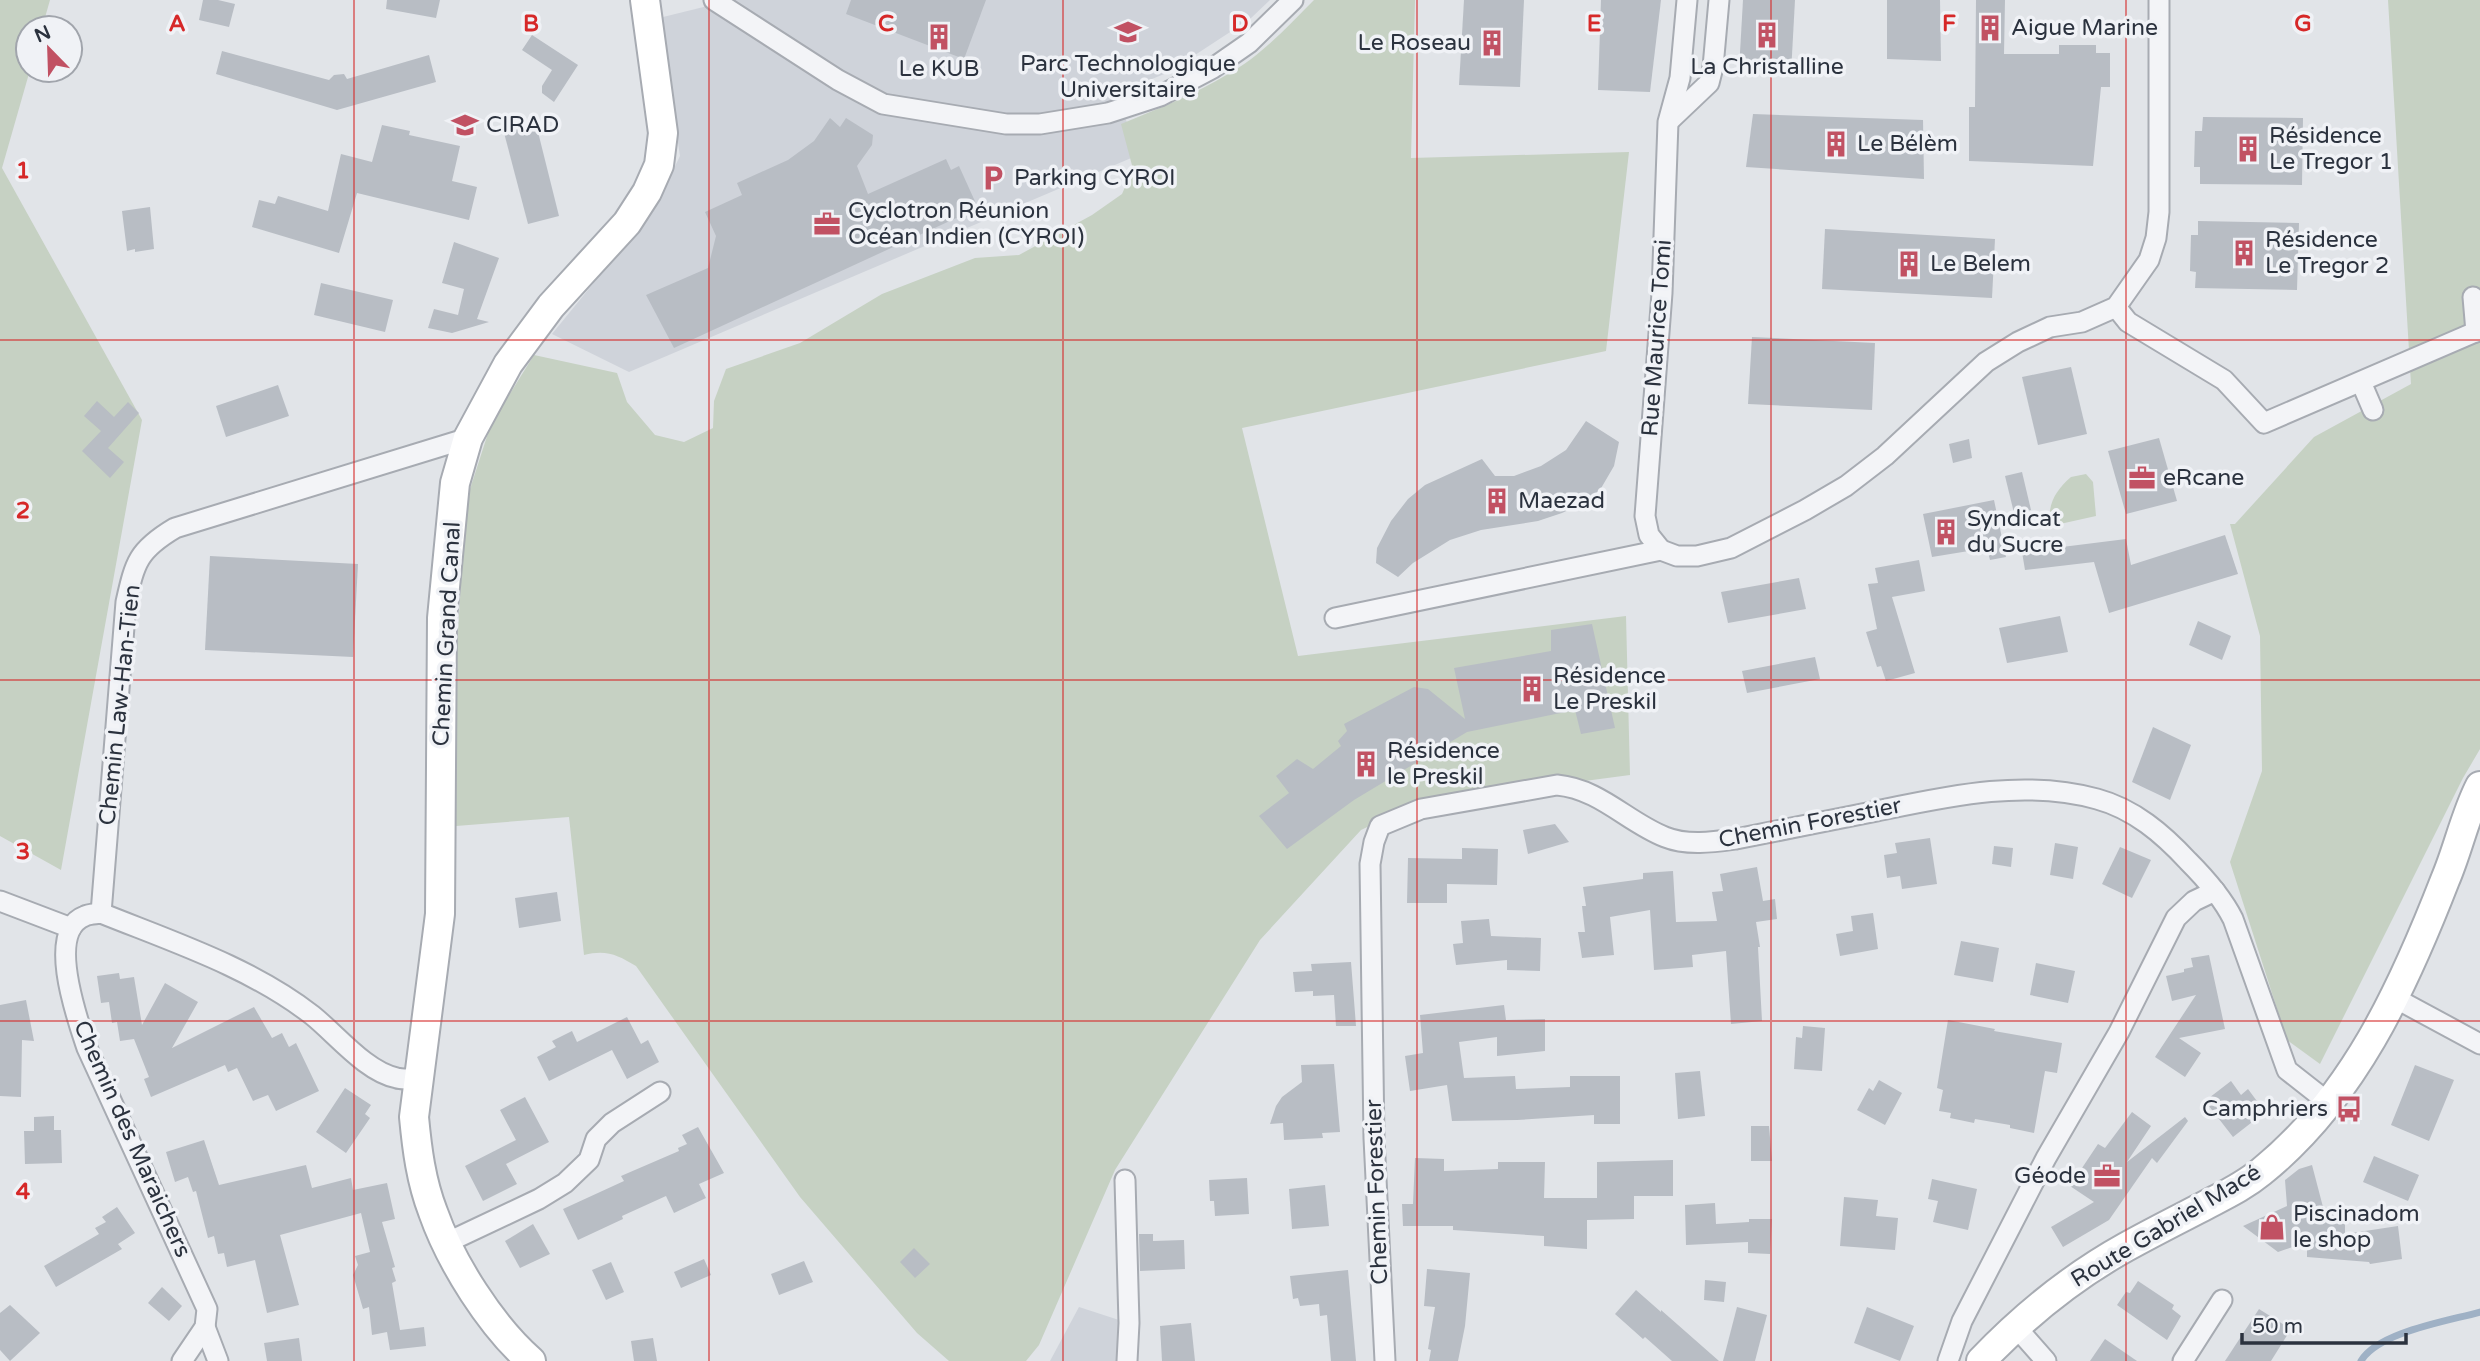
<svg xmlns="http://www.w3.org/2000/svg" width="2480" height="1361" font-family="'Varela Round',sans-serif">
  <rect width="100%" height="100%" fill="#e1e4e8"/>
  <!-- built -->
  <g fill="#cfd3da">
    <path d="M732,0H1270L1250,19L1169,72L1113,95L1143,153L629,372L552,334L654,209L680,156L659,18Z"/>
    <path d="M1079,1307L1122,1321L1120,1361H1050Z"/>
  </g>
  <!-- green -->
  <g fill="#c6d1c3">
    <path d="M0,0H50L42,28H28L30,70L2,168L142,420L61,870L0,836Z"/>
    <path d="M1314,0H1415L1411,158L1629,152L1606,351L1242,428L1298,656L1626,616L1630,775L1418,803L1361,830L1260,940L1115,1170L1039,1345L1026,1361H949L917,1333L800,1197L636,966C618,955 606,949 584,955L569,817L456,826L457,647L463,550L470,489L491,424L534,355L617,373L627,402L655,435L684,442L713,428L714,401L726,369L800,343L882,294L975,258L1019,255L1092,215L1122,194L1133,169L1121,124C1157,109 1194,95 1228,74C1261,56 1288,26 1314,0Z"/>
    <path d="M2388,0H2480V749L2463,778L2320,1064L2287,1040L2230,862L2262,771L2260,636L2230,524H2235L2314,437L2411,384Z"/>
    <path d="M2086,474L2093,482L2096,516L2051,526C2046,505 2056,490 2071,477Z"/>
  </g>
  <g fill="none" stroke-linecap="round" stroke-linejoin="round">
    <!-- stream -->
    <path stroke="#9fb1c5" stroke-width="7" d="M2361,1361C2378,1332 2448,1321 2480,1312"/>
  </g>
  <!-- building -->
  <g fill="#b8bdc4">
    <path d="M203,0H218L235,4L229,27L199,20Z"/>
    <path d="M387,0H440L436,18L386,9Z"/>
    <path d="M851,0H986L964,59L846,14Z"/>
    <path d="M1464,0H1524L1520,87L1459,85Z"/>
    <path d="M1601,0H1661L1650,92L1598,90Z"/>
    <path d="M1743,0H1795L1791,73L1739,70Z"/>
    <path d="M1887,0H1940L1941,61L1887,59Z"/>
    <path d="M1976,0H2005L2004,54H2059V45H2096V53H2110V87H2101L2093,166L1969,161V107H1975Z"/>
    <path d="M532,35L578,65L554,102L542,93V86L552,70L522,50Z"/>
    <path d="M222,51L329,80L334,75L344,74L347,79L429,55L436,82L337,110L216,74Z"/>
    <path d="M1753,114L1923,120L1924,179L1746,167Z"/>
    <path d="M2203,117L2303,118L2302,185L2200,184V167H2194L2195,131H2202Z"/>
    <path d="M830,118L840,127L846,118L873,135L872,145L857,166L868,194L946,159L951,170L959,166L978,208L674,348L646,295L708,268L716,236L705,212L742,195L737,183L788,160L814,141Z"/>
    <path d="M535,120L559,216L528,224L503,129Z"/>
    <path d="M382,125L410,131L409,135L460,146L452,181L477,187L469,220L357,193L339,253L252,227L259,200L275,204L278,196L328,211L341,154L372,162Z"/>
    <path d="M150,207L154,249L135,252V249L127,251L122,211Z"/>
    <path d="M2198,221L2299,223L2297,290L2195,288L2196,272L2190,271L2191,235H2198Z"/>
    <path d="M1825,229L1995,239L1992,298L1822,289Z"/>
    <path d="M454,242L499,258L477,319L489,322L452,333L428,328L434,309L458,315L464,289L442,283Z"/>
    <path d="M321,283L393,300L385,332L314,315Z"/>
    <path d="M1752,337L1875,343L1872,410L1748,404Z"/>
    <path d="M2071,367L2087,434L2038,445L2022,377Z"/>
    <path d="M278,385L289,416L226,437L216,406Z"/>
    <path d="M97,401L114,417L128,402L139,413L108,448L124,462L110,478L82,451L101,431L84,416Z"/>
    <path d="M1586,421L1619,442L1614,466L1600,490L1585,502L1562,513L1538,521L1481,530L1450,540L1413,563L1398,577L1376,563L1377,548L1391,521L1408,499L1425,485L1482,459L1495,476H1514L1541,466L1566,450Z"/>
    <path d="M2159,438L2177,501L2126,514L2108,451Z"/>
    <path d="M1969,439L1972,458L1953,463L1949,444Z"/>
    <path d="M2022,472L2031,510L2014,513L2005,476Z"/>
    <path d="M1994,500L2006,557L1990,560L1987,548L1932,557L1923,514Z"/>
    <path d="M2225,535L2238,574L2109,613L2094,562L2025,570L2022,552L2126,539L2131,565Z"/>
    <path d="M210,556L358,564L353,657L205,650Z"/>
    <path d="M1919,560L1925,591L1892,597L1915,673L1886,681L1881,666L1877,667L1866,632L1877,629L1868,584L1878,583L1875,568Z"/>
    <path d="M1799,578L1806,609L1728,623L1721,592Z"/>
    <path d="M2060,616L2068,652L2007,663L1999,628Z"/>
    <path d="M2198,621L2231,636L2222,660L2189,645Z"/>
    <path d="M1592,624L1615,728L1581,734L1575,710L1467,732L1354,800L1287,849L1259,816L1289,793L1276,776L1297,759L1313,769L1341,746L1338,741L1347,731L1344,724L1414,687L1428,689L1465,719L1454,668L1551,651V630Z"/>
    <path d="M1815,657L1820,679L1747,693L1742,671Z"/>
    <path d="M2153,727L2191,745L2170,800L2132,782Z"/>
    <path d="M1555,824L1569,842L1528,854L1523,830Z"/>
    <path d="M1930,838L1937,884L1902,889L1900,876L1887,878L1884,855L1897,853L1895,843Z"/>
    <path d="M2055,843L2078,847L2073,879L2050,875Z"/>
    <path d="M1994,846L2013,848L2011,867L1992,864Z"/>
    <path d="M2120,847L2151,860L2132,898L2102,884Z"/>
    <path d="M1462,848L1498,849L1497,885L1447,884V903H1407L1408,858L1462,859Z"/>
    <path d="M1757,867L1763,901L1775,899L1777,919L1756,922L1760,947H1758L1762,1021L1731,1024L1726,951L1692,955L1693,967L1654,970L1650,910L1610,917L1614,955L1582,958L1578,932H1585L1582,906H1586L1583,887L1643,879V873L1673,871L1676,922L1717,921L1712,892L1723,891L1720,874Z"/>
    <path d="M557,892L561,921L519,928L515,898Z"/>
    <path d="M1873,913L1878,949L1840,956L1836,934L1853,931L1851,916Z"/>
    <path d="M1489,919L1491,936L1541,938L1540,971L1507,970V960L1456,965L1453,944L1463,943L1461,921Z"/>
    <path d="M1961,941L1999,948L1993,982L1954,975Z"/>
    <path d="M2209,955L2225,1029L2179,1038L2201,1053L2185,1077L2155,1057L2196,995L2172,1001L2166,976L2184,972V969L2193,967L2191,958Z"/>
    <path d="M1351,962L1356,1026H1336L1334,995L1313,996V991L1295,992L1293,972L1312,971L1311,964Z"/>
    <path d="M2036,963L2075,971L2068,1003L2030,995Z"/>
    <path d="M119,973L120,979L134,977L142,1025L165,983L198,1002L172,1048L254,1007L272,1038L282,1033L289,1047L296,1043L319,1091L276,1111L268,1095L253,1101L237,1068L228,1072L225,1065L151,1097L144,1079L149,1077L134,1039L120,1041L117,1022L112,1023L109,1002L101,1003L97,976Z"/>
    <path d="M26,1000L34,1041L22,1040L21,1097L0,1096V1005Z"/>
    <path d="M1504,1005L1506,1020L1545,1019V1051L1497,1056V1037L1459,1042L1464,1078L1515,1076L1516,1089L1570,1087V1076H1620V1124H1594V1115L1517,1120L1452,1121L1447,1085L1410,1091L1405,1056L1423,1053L1420,1015Z"/>
    <path d="M627,1017L641,1044L648,1040L659,1062L627,1079L612,1050L549,1081L537,1057L556,1047L552,1041L572,1031L577,1042Z"/>
    <path d="M1948,1020L1995,1029L1994,1031L2062,1043L2057,1073L2045,1071L2034,1133L2010,1128V1125L1975,1119L1974,1123L1950,1118L1951,1113L1939,1111L1943,1090L1937,1088Z"/>
    <path d="M1803,1026L1825,1028L1822,1071L1794,1069L1796,1037L1802,1038Z"/>
    <path d="M1334,1064L1340,1132L1322,1133L1323,1138L1284,1140L1283,1123L1270,1124L1276,1106L1282,1097L1302,1082L1301,1065Z"/>
    <path d="M2415,1065L2454,1080L2429,1141L2391,1125Z"/>
    <path d="M1700,1071L1705,1116L1678,1119L1675,1073Z"/>
    <path d="M1879,1080L1902,1093L1885,1125L1857,1110L1869,1088L1873,1091Z"/>
    <path d="M2231,1081L2241,1095L2248,1089L2265,1112L2233,1137L2205,1101Z"/>
    <path d="M345,1088L371,1105L365,1114L370,1118L346,1153L316,1132Z"/>
    <path d="M525,1097L549,1142L506,1164L517,1184L483,1201L465,1166L516,1140L500,1110Z"/>
    <path d="M2132,1112L2151,1126L2127,1162L2185,1117L2188,1121L2157,1163L2152,1158L2109,1220L2063,1247L2051,1227L2094,1202L2070,1186L2098,1144L2105,1148Z"/>
    <path d="M54,1116V1130H61L62,1163L25,1164L24,1131H34V1117Z"/>
    <path d="M1751,1126H1769L1772,1161H1751Z"/>
    <path d="M698,1127L724,1173L699,1184L706,1198L674,1213L666,1196L622,1216L623,1219L578,1240L563,1209L624,1181L621,1176L679,1151L678,1148L687,1144L682,1135Z"/>
    <path d="M204,1140L219,1185L306,1165L312,1188L351,1178L353,1190L387,1183L395,1219L382,1222L395,1267L392,1268L396,1281L392,1283L400,1330L424,1327L426,1346L390,1350L387,1332L372,1335L369,1307L363,1309L353,1275L358,1265L355,1256L370,1252L361,1213L280,1235L299,1305L267,1313L255,1260L227,1267L224,1253L218,1254L214,1236L208,1238L196,1191L193,1192L188,1177L175,1182L166,1152Z"/>
    <path d="M2374,1156L2419,1175L2408,1201L2363,1182Z"/>
    <path d="M1415,1158L1444,1159V1171L1498,1169V1162H1545L1544,1198H1597V1162L1673,1160V1196H1634V1219L1587,1220V1249L1544,1246V1236L1453,1230V1226H1403L1402,1204H1413Z"/>
    <path d="M2312,1165L2323,1207H2345V1234L2398,1226L2402,1259L2370,1264L2369,1262L2307,1257V1242L2278,1252L2243,1226L2287,1206L2285,1180L2299,1169Z"/>
    <path d="M1247,1178L1249,1214L1215,1216L1214,1201H1210L1209,1180Z"/>
    <path d="M1932,1179L1977,1189L1968,1230L1933,1222L1938,1201L1928,1199Z"/>
    <path d="M1325,1185L1329,1226L1292,1229L1289,1189Z"/>
    <path d="M1844,1197L1878,1200L1876,1216L1898,1218L1895,1250L1840,1246Z"/>
    <path d="M1715,1203L1716,1224L1749,1222V1219H1772L1770,1254L1748,1253V1242L1686,1245L1685,1205Z"/>
    <path d="M117,1207L135,1233L118,1244L122,1249L56,1287L44,1266L99,1234L95,1228L106,1222L102,1217Z"/>
    <path d="M533,1224L550,1254L520,1268L505,1241Z"/>
    <path d="M1139,1234H1153V1241L1184,1240L1185,1269L1140,1271Z"/>
    <path d="M914,1248L930,1264L915,1278L900,1262Z"/>
    <path d="M704,1259L711,1275L681,1288L674,1272Z"/>
    <path d="M804,1261L813,1282L779,1295L771,1274Z"/>
    <path d="M611,1262L624,1292L606,1300L592,1270Z"/>
    <path d="M1427,1269L1470,1273L1465,1326L1458,1361H1429L1431,1350L1428,1349L1435,1307L1424,1306Z"/>
    <path d="M1348,1270L1356,1361H1331L1327,1315L1320,1316L1319,1304L1300,1306L1298,1298L1293,1299L1290,1276Z"/>
    <path d="M1705,1280L1726,1282L1724,1302L1704,1300Z"/>
    <path d="M2138,1281L2174,1305L2172,1309L2181,1316L2167,1340L2117,1305L2126,1292L2130,1293Z"/>
    <path d="M162,1287L182,1306L169,1321L148,1303Z"/>
    <path d="M1636,1290L1661,1312V1310L1719,1361H1672L1645,1337L1643,1339L1615,1314Z"/>
    <path d="M10,1305L40,1333L10,1361L0,1350V1313Z"/>
    <path d="M1737,1307L1767,1315L1755,1361H1723Z"/>
    <path d="M1867,1307L1914,1326L1900,1361L1854,1343Z"/>
    <path d="M2259,1309L2291,1329L2271,1361H2225Z"/>
    <path d="M1191,1323L1195,1361H1162L1160,1326Z"/>
    <path d="M299,1338L302,1361H267L264,1343Z"/>
    <path d="M653,1338L657,1361H634L631,1341Z"/>
    <path d="M2105,1339L2137,1361H2090Z"/>
  </g>
  <g fill="none" stroke-linecap="round" stroke-linejoin="round">
    <!-- street casing -->
    <g stroke="#a7abb2" stroke-width="23">
      <g id="street">
        <path d="M714,0L838,80L883,104L1006,124H1040L1108,113L1160,96L1213,68L1249,43L1293,0"/>
        <path d="M1669,121L1709,83L1713,67L1719,0"/>
        <path d="M2473,297L2476,332"/>
        <path d="M2116,307L2128,322L2224,380L2264,423L2480,330"/>
        <path d="M2361,382L2373,410"/>
        <path d="M1661,550L1677,556H1697L1731,548L1805,510L1846,486L1885,456L1986,362L2018,342L2050,327L2082,322L2116,307L2149,260L2156,238L2159,212V0"/>
        <path d="M1661,550L1649,535L1645,516L1662,293L1668,122L1680,78L1687,0"/>
        <path d="M1335,618L1661,550"/>
        <path d="M0,901L71,928"/>
        <path d="M101,913L126,602C135,562 138,550 175,528L468,438"/>
        <path d="M2395,998L2480,1044"/>
        <path d="M1125,1180L1129,1323L1127,1361"/>
        <path d="M446,1243L539,1199L565,1183L589,1160L596,1139L612,1123L660,1092"/>
        <path d="M2015,1326L2046,1361"/>
        <path d="M205,1327L218,1361"/>
        <path d="M182,1361L205,1327L207,1309L87,1048C78,1021 45,931 85,916C89,914 96,914 101,913C173,942 250,967 312,1015C336,1034 366,1072 397,1078C403,1080 411,1078 418,1079"/>
        <path d="M1385,1361L1374,1138L1370,864L1374,842L1380,826L1421,809L1557,785C1600,789 1627,822 1665,837C1687,846 1714,842 1736,839C1783,830 1830,820 1877,811C1949,796 2025,779 2097,799C2134,809 2163,834 2188,861C2206,879 2222,897 2233,919L2287,1070L2329,1103"/>
        <path d="M1948,1361L1962,1321L2046,1158L2119,1032L2176,918L2194,901L2215,891"/>
        <path d="M2183,1361L2222,1300"/>
      </g>
    </g>
    <!-- secondary casing -->
    <g stroke="#a7abb2" stroke-width="32">
      <g id="secondary">
        <path d="M531,1361C491,1326 451,1263 433,1212C421,1181 417,1149 414,1117L440,914L442,618L455,483L468,438L508,364L551,306L627,223L647,192L659,165L663,133L645,0"/>
        <path d="M1981,1361C2024,1316 2072,1277 2126,1247C2153,1232 2179,1219 2206,1205C2225,1195 2244,1186 2261,1172C2353,1098 2403,988 2445,880C2458,850 2465,815 2480,786"/>
      </g>
    </g>
    <!-- street -->
    <use href="#street" stroke="#f3f4f7" stroke-width="19"/>
    <!-- secondary -->
    <use href="#secondary" stroke="#fff" stroke-width="28"/>
  </g>
  <!-- grid -->
  <path fill="none" stroke="#d62828" stroke-width="2" stroke-opacity="0.55" d="M354,0V1361M709,0V1361M1063,0V1361M1417,0V1361M1771,0V1361M2126,0V1361M0,340H2480M0,680H2480M0,1021H2480"/>
  <!-- icons -->
  <defs>
    <g id="building-bare" transform="scale(2.1)"><path d="M-4-6H4V6H1V3H-1V6H-4ZM-2.5-4.3h1.7v1.8h-1.7ZM.8-4.3h1.7v1.8H.8ZM-2.5-1h1.7V.8h-1.7ZM.8-1h1.7V.8H.8Z" fill="#c15163" stroke="#f0f2f6" stroke-width="2.5" paint-order="stroke"/></g>
    <g id="university-bare" transform="scale(2.1)"><path d="M0-5L7-2L0 1L-7-2ZM-4 1L0 2.5L4 1V4Q0 6-4 4Z" fill="#c15163" stroke="#f0f2f6" stroke-width="2.5" paint-order="stroke"/></g>
    <g id="parking-bare" transform="scale(2.1)"><path d="M-3.5-5.5H1a3.5 3.5 0 0 1 0 7H-1V5.5H-3.5ZM-1-3.4V-.6H.8a1.4 1.4 0 0 0 0-2.8Z" fill="#c15163" stroke="#f0f2f6" stroke-width="2.5" paint-order="stroke"/></g>
    <g id="office-bare" transform="scale(2.1)"><path d="M-6-3h4V-5.5h4V-3h4V5H-6ZM-1-4.5V-3h2v-1.5ZM-6 0V1H6V0Z" fill="#c15163" stroke="#f0f2f6" stroke-width="2.5" paint-order="stroke"/></g>
    <g id="bus-bare" transform="scale(2.1)"><path d="M-5-6H5V4H4V6H2V4H-2V6H-4V4H-5ZM-3.5-4V0h7V-4ZM-3.5 1.2v1.5H-2V1.2ZM2 1.2v1.5H3.5V1.2Z" fill="#c15163" stroke="#f0f2f6" stroke-width="2.5" paint-order="stroke"/></g>
    <g id="shop-bare" transform="scale(2.1)"><path d="M-5-2.5h2.3a2.7 3.5 0 0 1 5.4 0H5L5.5 6h-11ZM-1.5-2.5h3a1.5 2.3 0 0 0-3 0Z" fill="#c15163" stroke="#f0f2f6" stroke-width="2.5" paint-order="stroke"/></g>
  </defs>
  <g fill-rule="evenodd">
    <use href="#building-bare" x="1990" y="28"/>
    <use href="#university-bare" x="1128" y="32"/>
    <use href="#building-bare" x="1767" y="35"/>
    <use href="#building-bare" x="939" y="37"/>
    <use href="#building-bare" x="1492" y="43"/>
    <use href="#university-bare" x="465" y="125"/>
    <use href="#building-bare" x="1836" y="144"/>
    <use href="#building-bare" x="2248" y="149"/>
    <use href="#parking-bare" x="993" y="178"/>
    <use href="#office-bare" x="827" y="224"/>
    <use href="#building-bare" x="2244" y="253"/>
    <use href="#building-bare" x="1909" y="264"/>
    <use href="#office-bare" x="2142" y="478"/>
    <use href="#building-bare" x="1497" y="501"/>
    <use href="#building-bare" x="1946" y="532"/>
    <use href="#building-bare" x="1532" y="689"/>
    <use href="#building-bare" x="1366" y="764"/>
    <use href="#bus-bare" x="2349" y="1109"/>
    <use href="#office-bare" x="2107" y="1176"/>
    <use href="#shop-bare" x="2272" y="1227"/>
  </g>
  <g text-anchor="middle" dominant-baseline="central" stroke-width="7" stroke-linejoin="round" paint-order="stroke">
    <!-- poi labels -->
    <g font-size="23" fill="#2b323e" stroke="#f0f2f6" text-anchor="start">
      <text x="2011" y="28">Aigue Marine</text>
      <text x="1471" y="43" text-anchor="end">Le Roseau</text>
      <text x="1128" y="64" text-anchor="middle">Parc Technologique<tspan x="1128" dy="26">Universitaire</tspan></text>
      <text x="1767" y="67" text-anchor="middle">La Christalline</text>
      <text x="939" y="69" text-anchor="middle">Le KUB</text>
      <text x="486" y="125">CIRAD</text>
      <text x="2269" y="136">Résidence<tspan x="2269" dy="26">Le Tregor 1</tspan></text>
      <text x="1857" y="144">Le Bélèm</text>
      <text x="1014" y="178">Parking CYROI</text>
      <text x="848" y="211">Cyclotron Réunion<tspan x="848" dy="26">Océan Indien (CYROI)</tspan></text>
      <text x="2265" y="240">Résidence<tspan x="2265" dy="26">Le Tregor 2</tspan></text>
      <text x="1930" y="264">Le Belem</text>
      <text x="2163" y="478">eRcane</text>
      <text x="1518" y="501">Maezad</text>
      <text x="1967" y="519">Syndicat<tspan x="1967" dy="26">du Sucre</tspan></text>
      <text x="1553" y="676">Résidence<tspan x="1553" dy="26">Le Preskil</tspan></text>
      <text x="1387" y="751">Résidence<tspan x="1387" dy="26">le Preskil</tspan></text>
      <text x="2328" y="1109" text-anchor="end">Camphriers</text>
      <text x="2086" y="1176" text-anchor="end">Géode</text>
      <text x="2293" y="1214">Piscinadom<tspan x="2293" dy="26">le shop</tspan></text>
    </g>
    <!-- street labels -->
    <g font-size="23" fill="#2b323e" stroke="#f0f2f6">
      <text transform="translate(1657 338) rotate(-86)">Rue Maurice Tomi</text>
      <text transform="translate(447 634) rotate(-87)">Chemin Grand Canal</text>
      <text transform="translate(120 705) rotate(-84)">Chemin Law-Han-Tien</text>
      <text transform="translate(1810 823) rotate(-11)">Chemin Forestier</text>
      <text transform="translate(132 1139) rotate(66)">Chemin des Maraichers</text>
      <text transform="translate(1377 1192) rotate(-92)">Chemin Forestier</text>
      <text transform="translate(2166 1226) rotate(-31)">Route Gabriel Macé</text>
    </g>
  </g>
  <g font-size="23" text-anchor="middle" font-weight="bold" fill="#d62828" stroke="#f0f2f6" stroke-width="7" stroke-linejoin="round" paint-order="stroke">
    <text x="177" y="31">A</text>
    <text x="531" y="31">B</text>
    <text x="886" y="31">C</text>
    <text x="1240" y="31">D</text>
    <text x="1594" y="31">E</text>
    <text x="1949" y="31">F</text>
    <text x="2303" y="31">G</text>
    <text x="23" y="178">1</text>
    <text x="23" y="518">2</text>
    <text x="23" y="859">3</text>
    <text x="23" y="1199">4</text>
  </g>
  <!-- north arrow -->
  <g transform="translate(49 49) rotate(337)"><circle r="33" fill="#f0f2f6" stroke="#a1a5ac" stroke-width="2"/>
  <path d="M0-5L12 26L0 18L-12 26Z" fill="#c15163"/>
  <text y="-10" font-size="19" font-weight="bold" text-anchor="middle" fill="#2b323e">N</text>
  </g>
  <!-- scale -->
  <path d="M2242 1333v10h164v-10" fill="none" stroke="#2b323e" stroke-width="3.5"/>
  <text x="2252" y="1333" font-size="21" fill="#2b323e" stroke="#f0f2f6" stroke-width="5" paint-order="stroke">50 m</text>
</svg>
